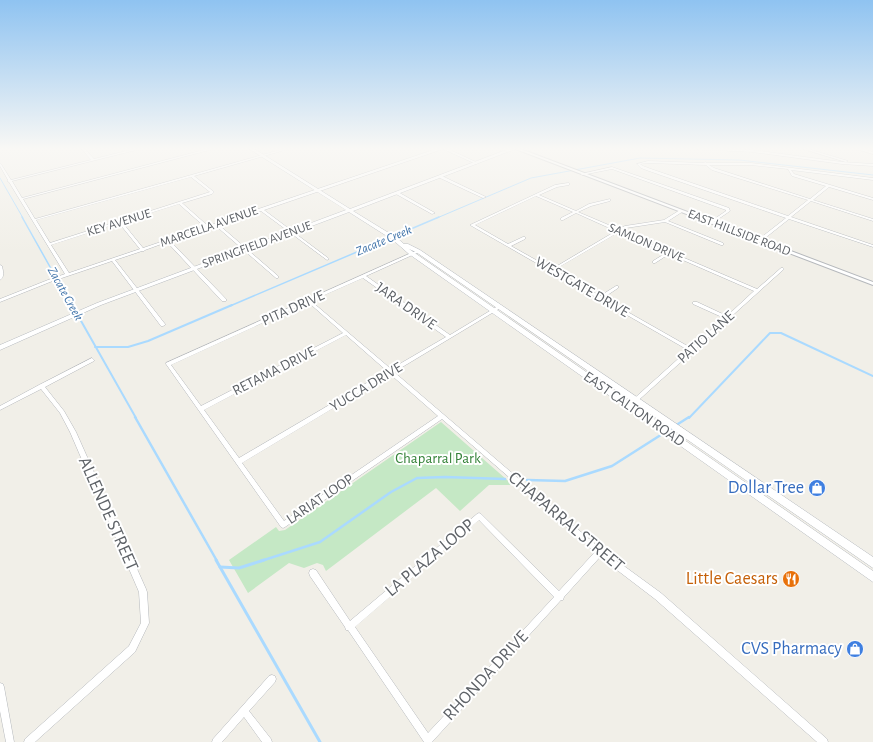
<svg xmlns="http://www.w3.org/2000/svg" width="873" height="742" font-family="'Alegreya Sans',sans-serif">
  <rect width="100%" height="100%" fill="#f1efe8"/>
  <!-- green -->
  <path fill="#c5e8c5" d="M441,422L513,485H489L460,511L436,488L326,571L323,565L317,563L304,568L289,563L248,593L229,560L276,527L279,531L285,530Z"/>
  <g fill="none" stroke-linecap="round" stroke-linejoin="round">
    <!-- stream-far4 -->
    <g stroke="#aadaff" stroke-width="1">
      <path d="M0,178L23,218"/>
      <path d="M437,218L531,178L640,158L739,160L873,175"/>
    </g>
    <!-- stream-far3 -->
    <g stroke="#aadaff" stroke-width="1.5">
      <path d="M22,217L72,306"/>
      <path d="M230,306L439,217"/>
    </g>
    <!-- stream-far2 -->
    <g stroke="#aadaff" stroke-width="2">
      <path d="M72,305L136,418"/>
      <path d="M95,347H128L148,341L232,305"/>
      <path d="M689,418L770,333H781L873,376"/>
    </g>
    <!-- stream-far1 -->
    <g stroke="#aadaff" stroke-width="2.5">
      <path d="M135,417L217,561"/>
      <path d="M527,480L565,481L612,466L689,417"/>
      <path d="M261,561L320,542L391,492L417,478L445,477L505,479"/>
    </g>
    <!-- stream -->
    <g stroke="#aadaff" stroke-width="3">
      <path d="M216,560L320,742"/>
      <path d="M220,567L239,568L264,560"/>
    </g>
    <!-- minor casing -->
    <g stroke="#b5b8bc" stroke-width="1">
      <g id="minor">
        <path d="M63,148H66L64,150L63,149Z"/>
        <path d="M81,148H84L94,159L138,148H144L12,181L22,198L211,148H217L23,199L35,219L287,148H292L194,176L214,192L212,194L182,203L208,226L439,148H446L478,163L476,164L443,149L264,210L328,258L329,259L327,260L261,211L219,225L278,276V278H276L216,226L209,229L170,241L226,299V301H222L167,242L145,250L144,251H142L115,260L165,324V325L163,326H161L112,261L50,282L0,302V299L48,280L65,274L9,182L7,181L8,180L0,166V163L1,164L11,180L91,160ZM191,177L210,192L50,243L36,220ZM179,204L205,227L143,248L122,222ZM119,223L140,249L69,273L51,245Z"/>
        <path d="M675,148H706L752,150L842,162L873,164V166L842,164L752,152Z"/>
        <path d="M800,148H805L848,161L846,162Z"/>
        <path d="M854,148H859L873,152V154Z"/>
        <path d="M648,161L704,163L705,162L707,163H751L873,178V180L791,170L794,174L873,198V200L829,187L813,200L873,219V221L811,201L791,217L873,245V247L789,219L760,242H758V240L786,218L649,171L641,168L637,164ZM648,163L706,165L712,170L808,200L788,216L651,169L643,166L640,164ZM709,165H751L788,169L792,176L826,186L810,199L714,168Z"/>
        <path d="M612,167L729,208L730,211L711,224H710V222L726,211V210L612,169L582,175L581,174Z"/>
        <path d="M440,176H442L486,197L483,198L440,178Z"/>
        <path d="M568,183H569V185L557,187L539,195L576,211L589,204L610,199V201L591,206L578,212L618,229L625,226L664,220L680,210H682V212L668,221L723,243V245H721L665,222L626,228L621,231L757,289L781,268H783L784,269L631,407H627L626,406L627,405L688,350L470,225L555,185ZM536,196L573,212L561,218V220H563L576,213L616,231L552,269L511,246L525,239V237H523L508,244L475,225ZM619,232L666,253L653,261V263H655L669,254L754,291L727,316L697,302H693V304L724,318L691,348L603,298L618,288V286H616L600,296L554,270Z"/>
        <path d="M396,192H398L435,213L432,214L396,194Z"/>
        <path d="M418,250L420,251L419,252L366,276L450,335L498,306H500L502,307L394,372L602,550L661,593L827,739L828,742H817L655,599L600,557L564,597L563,600H561L432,742H424L348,630H346L345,627L310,576L309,573L310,570L313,569L316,570L350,621L477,514L479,513L481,514L559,591L595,552L442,419L285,527L283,528L281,527L166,364V363ZM363,278L446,337L391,369L311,301ZM308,302L343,333L201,406L171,365ZM346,335L387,371L239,458L204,410ZM390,374L438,416L284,521L242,463ZM479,520L554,597L428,733L355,627Z"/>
        <path d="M0,265L2,266C3,271 5,277 0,280Z"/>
        <path d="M92,358L94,360V361L45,387L64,411L76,432L146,589L147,592L149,623L135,652L35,742H24L25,739L129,646L141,623L139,592L70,432L60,413L41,389L0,410V406L39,385Z"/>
        <path d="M272,675L275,676L276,679L275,682L249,711L271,739L272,742H262L244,717L222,742H212L213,739L269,676Z"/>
        <path d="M0,683L3,684L4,687L14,742H6L0,711Z"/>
      </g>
    </g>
    <!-- tertiary casing -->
    <g stroke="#b5b8bc" stroke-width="2">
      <path id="tertiary" d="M518,148L873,282V285L513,148Z"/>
    </g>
    <!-- secondary casing -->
    <g stroke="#b6babf" stroke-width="1">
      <path id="secondary" d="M248,148H253L350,209L511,148H518L353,211L397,238L404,244H408L420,250L873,557V568L416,252L409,249L873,571V582L409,254L393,240L349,212L101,305L0,350V345L97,303L346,210Z"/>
    </g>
    <!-- minor -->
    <use href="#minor" fill="#fff" fill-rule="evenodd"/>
    <!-- tertiary -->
    <use href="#tertiary" fill="#fff" fill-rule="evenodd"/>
    <!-- secondary -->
    <use href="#secondary" fill="#fff" fill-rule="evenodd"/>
  </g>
  <!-- sky -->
  <linearGradient id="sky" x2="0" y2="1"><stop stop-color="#8fc3f1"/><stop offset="0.59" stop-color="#f9f8f5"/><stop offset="1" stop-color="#f9f8f5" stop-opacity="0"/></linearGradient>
  <rect width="873" height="252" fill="url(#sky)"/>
  <!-- icons -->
  <defs>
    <g id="shop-disc" transform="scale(0.9)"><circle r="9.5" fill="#3f7fe0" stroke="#fff"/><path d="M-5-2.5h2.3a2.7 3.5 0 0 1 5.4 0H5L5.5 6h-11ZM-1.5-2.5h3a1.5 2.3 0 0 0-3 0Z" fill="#fff"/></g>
    <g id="restaurant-disc" transform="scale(0.9)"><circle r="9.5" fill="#e8710a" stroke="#fff"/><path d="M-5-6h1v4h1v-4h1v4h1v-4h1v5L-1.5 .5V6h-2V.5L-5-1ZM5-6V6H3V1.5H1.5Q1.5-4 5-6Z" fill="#fff"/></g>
  </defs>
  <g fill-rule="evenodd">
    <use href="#shop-disc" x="817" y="488"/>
    <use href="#restaurant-disc" x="791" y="579"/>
    <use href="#shop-disc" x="855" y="649"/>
  </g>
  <g text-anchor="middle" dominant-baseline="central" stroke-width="4" stroke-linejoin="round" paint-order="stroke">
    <!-- far-street labels -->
    <g font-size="13" fill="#5f6368" stroke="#fff">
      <text transform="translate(119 223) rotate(-17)">KEY AVENUE</text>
      <text transform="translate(209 227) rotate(-19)">MARCELLA AVENUE</text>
      <text transform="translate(739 233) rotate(21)">EAST HILLSIDE ROAD</text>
      <text transform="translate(646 243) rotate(23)">SAMLON DRIVE</text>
      <text transform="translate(257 245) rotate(-20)">SPRINGFIELD AVENUE</text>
    </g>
    <!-- far-water labels -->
    <g font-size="13" font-style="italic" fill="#4174aa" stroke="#fff">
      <text transform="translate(384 241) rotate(-23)">Zacate Creek</text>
      <text transform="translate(65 294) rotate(61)">Zacate Creek</text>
    </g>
    <!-- street labels -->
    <g font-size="15" fill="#5f6368" stroke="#fff">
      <text transform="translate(582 287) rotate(30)">WESTGATE DRIVE</text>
      <text transform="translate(406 306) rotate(35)">JARA DRIVE</text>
      <text transform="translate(293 308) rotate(-24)">PITA DRIVE</text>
      <text transform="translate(706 337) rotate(-42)">PATIO LANE</text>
      <text transform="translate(274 371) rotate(-27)">RETAMA DRIVE</text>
      <text transform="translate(366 387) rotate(-31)">YUCCA DRIVE</text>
      <text transform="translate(634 409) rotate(35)">EAST CALTON ROAD</text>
      <text transform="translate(320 499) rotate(-34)">LARIAT LOOP</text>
    </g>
    <!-- park labels -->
    <g font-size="15" fill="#348238" stroke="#fff">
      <text x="438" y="458">Chaparral Park</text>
    </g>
    <!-- near-shop labels -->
    <g font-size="18" fill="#366cbe" stroke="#fff" text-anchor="end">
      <text x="804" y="488">Dollar Tree</text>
      <text x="842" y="649">CVS Pharmacy</text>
    </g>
    <!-- near-street labels -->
    <g font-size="18" fill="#5f6368" stroke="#fff">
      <text transform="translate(108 514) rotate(66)">ALLENDE STREET</text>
      <text transform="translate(566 522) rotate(40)">CHAPARRAL STREET</text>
      <text transform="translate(430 558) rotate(-40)">LA PLAZA LOOP</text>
      <text transform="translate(486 676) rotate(-47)">RHONDA DRIVE</text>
    </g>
    <!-- near-food labels -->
    <g font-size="18" fill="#c56008" stroke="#fff" text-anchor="end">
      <text x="778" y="579">Little Caesars</text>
    </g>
  </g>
</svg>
